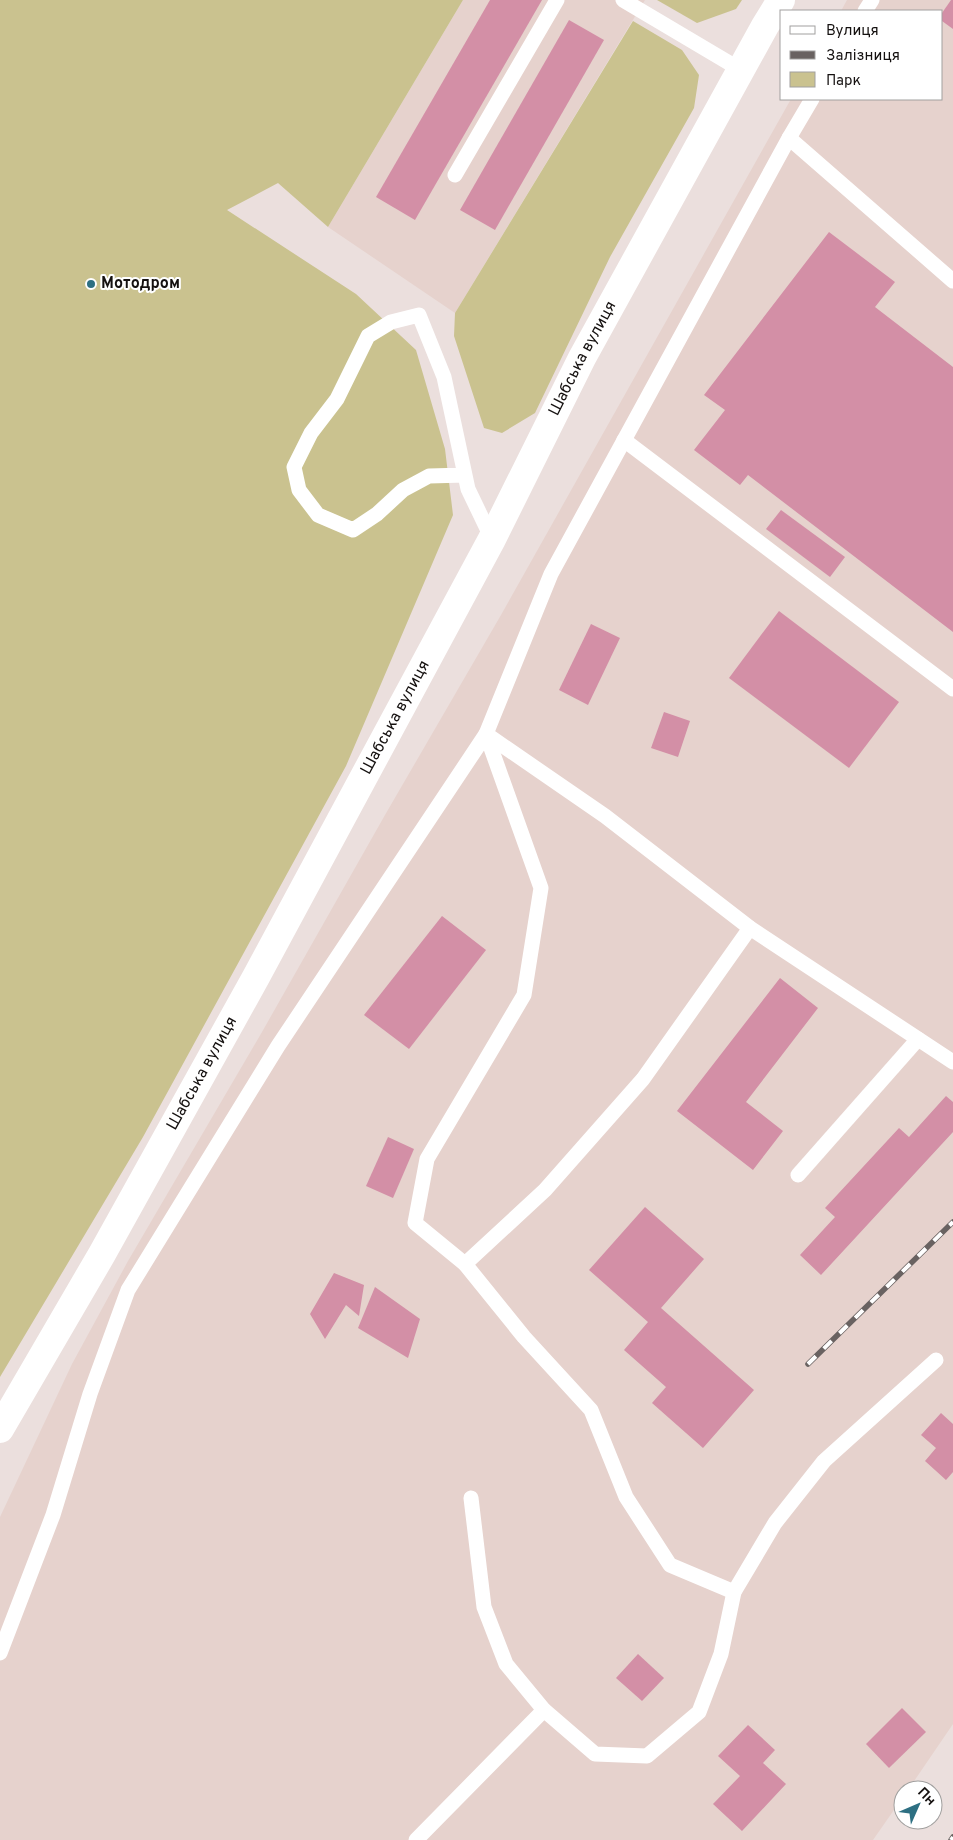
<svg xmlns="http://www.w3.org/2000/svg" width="953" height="1840" font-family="Overpass,sans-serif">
  <rect width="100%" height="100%" fill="#ebdfdd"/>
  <!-- built -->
  <g fill="#e6d2cd">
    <path d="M463,0H645L455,313L328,227Z"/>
    <path d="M847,0H953V1724L908,1790H903V1797L873,1840H0V1517L72,1364L128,1261L262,1032L385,815L501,615L791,99H942V11H841Z"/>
  </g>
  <!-- green -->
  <g fill="#cac28f">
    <path d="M0,0H463L328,227L278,183L227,210L356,294L416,350L445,449L453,515L346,766L143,1137L0,1377Z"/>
    <path d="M657,0H742L736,9L697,23Z"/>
    <path d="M633,21L682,50L699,75L694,108L610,257L535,413L502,433L484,428L454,336L455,313Z"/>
  </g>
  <!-- building -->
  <g fill="#d38fa6">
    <path d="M490,0H542L415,220L376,197Z"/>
    <path d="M951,0H953V29L942,21V13Z"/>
    <path d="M569,20L604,40L495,230L460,210Z"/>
    <path d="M829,232L895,282L875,307L953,367V632L748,475L740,485L694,450L725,410L704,395Z"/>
    <path d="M781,510L845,557L830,577L766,529Z"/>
    <path d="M779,611L899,702L849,768L729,678Z"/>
    <path d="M591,624L620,638L588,705L559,690Z"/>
    <path d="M664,712L690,721L678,757L651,748Z"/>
    <path d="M442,916L486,950L409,1049L364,1015Z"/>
    <path d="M780,978L818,1008L746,1102L783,1131L753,1170L677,1111Z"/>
    <path d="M946,1096L953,1102V1132L821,1275L800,1255L835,1217L825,1208L899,1128L909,1137Z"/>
    <path d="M388,1137L414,1149L393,1198L366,1186Z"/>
    <path d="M645,1207L704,1259L661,1308L754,1390L703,1448L652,1403L666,1387L624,1350L648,1322L589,1270Z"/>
    <path d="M334,1273L364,1285L359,1316L346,1305L325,1339L310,1314Z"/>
    <path d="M375,1287L420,1319L408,1358L358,1328Z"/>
    <path d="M941,1413L953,1424V1472L946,1480L925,1461L936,1448L921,1435Z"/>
    <path d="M638,1654L664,1678L642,1701L616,1678Z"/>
    <path d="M902,1708L926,1732L889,1768L866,1744Z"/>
    <path d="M748,1725L775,1750L763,1763L786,1784L742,1831L713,1804L740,1776L718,1756Z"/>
  </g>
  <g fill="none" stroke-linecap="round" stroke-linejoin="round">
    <!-- service -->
    <g stroke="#fff" stroke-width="15">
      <path d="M623,0L741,70"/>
      <path d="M865,11L872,0"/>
      <path d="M789,138L953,281"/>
      <path d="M455,175L557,0"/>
      <path d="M624,440L953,689"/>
      <path d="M465,475L444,377L419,315L391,322L368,336L337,399L311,433L294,467L299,490L318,515L353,530L377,514L403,490L429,476L465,475L468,489L492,539"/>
      <path d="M798,1175L918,1039"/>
      <path d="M465,1264L545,1190L643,1079L750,928"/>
      <path d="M471,1498L484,1607L506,1664L544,1710L595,1754L647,1756L699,1712L721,1654L734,1592L775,1523L824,1461L936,1360"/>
      <path d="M734,1592L670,1565L626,1497L591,1410L524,1337L465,1264L415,1223L427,1159L524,995L541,888L486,734L551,574L789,138L812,99"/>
      <path d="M0,1653L53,1515L90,1394L128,1290L278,1046L486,734L605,816L750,928L953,1062"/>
      <path d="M416,1840L544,1710"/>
    </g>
    <!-- tertiary -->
    <path stroke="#fff" stroke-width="28" id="s1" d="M0,1429L102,1254L256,977L492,539L582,358L765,26L781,0"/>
    <!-- rail casing -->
    <g stroke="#696261" stroke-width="5.5">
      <g id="rail">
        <path d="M808,1364L953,1222"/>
        <path d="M951,1840L953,1837"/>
      </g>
    </g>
    <!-- rail -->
    <use href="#rail" stroke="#fff" stroke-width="4" stroke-dasharray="11" stroke-linecap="butt"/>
  </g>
  <!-- markers -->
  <circle fill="#2d6f82" stroke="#fff" stroke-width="2" cx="91" cy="284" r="5"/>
  <g text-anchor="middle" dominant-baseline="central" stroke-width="4" stroke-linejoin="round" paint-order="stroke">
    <!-- poi labels -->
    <g font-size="16" font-weight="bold" fill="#151110" stroke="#fff" text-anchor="start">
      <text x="101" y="284">Мотодром</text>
    </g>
    <!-- street labels -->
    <g font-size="16" fill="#151110" stroke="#fff">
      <text stroke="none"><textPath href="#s1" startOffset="1219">Шабська вулиця</textPath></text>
      <text stroke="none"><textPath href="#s1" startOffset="814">Шабська вулиця</textPath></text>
      <text stroke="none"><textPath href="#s1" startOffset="409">Шабська вулиця</textPath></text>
    </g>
  </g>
  <!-- legend -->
  <rect x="780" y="10" width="162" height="90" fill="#ffffff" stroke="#a1a09f"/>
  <rect x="790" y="26" width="25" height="8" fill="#ffffff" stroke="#a1a09f"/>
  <text x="826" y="35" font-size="15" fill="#151110">Вулиця</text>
  <rect x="790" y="51" width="25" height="8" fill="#696261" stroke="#a1a09f"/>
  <text x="826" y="60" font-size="15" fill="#151110">Залізниця</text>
  <rect x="790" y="72" width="25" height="15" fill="#cac28f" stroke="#a1a09f"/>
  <text x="826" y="85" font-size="15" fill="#151110">Парк</text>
  <!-- north arrow -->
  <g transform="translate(918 1805) rotate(45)"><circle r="24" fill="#ffffff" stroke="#a1a09f"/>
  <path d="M0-4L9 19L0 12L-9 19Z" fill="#2d6f82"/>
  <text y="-8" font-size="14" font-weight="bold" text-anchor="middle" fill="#151110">Пн</text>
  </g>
</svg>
